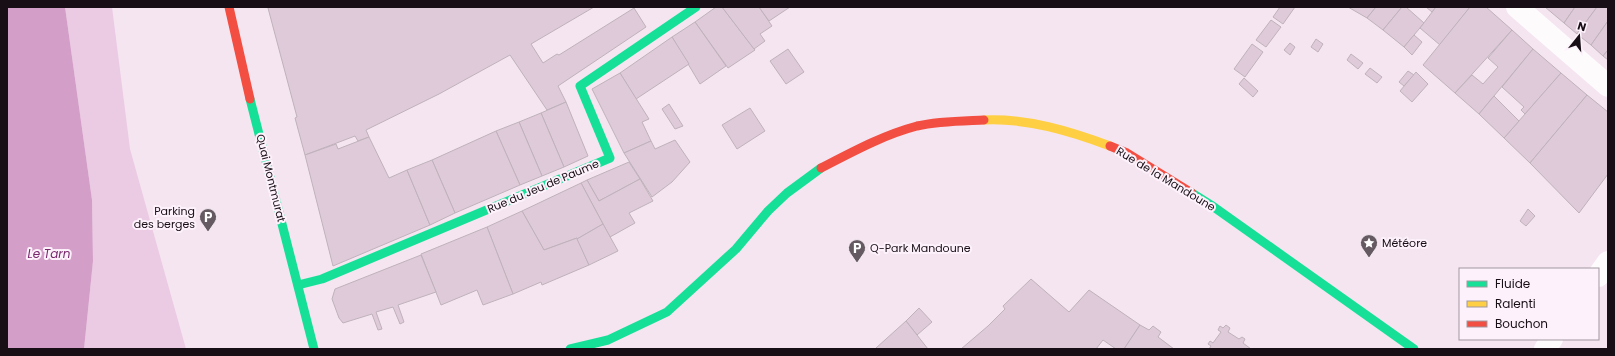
<svg xmlns="http://www.w3.org/2000/svg" width="1615" height="356" font-family="Poppins,sans-serif">
  <rect width="100%" height="100%" fill="#f5e5f0"/>
  <!-- green -->
  <path fill="#ebcae3" d="M65,7H112L130,149L186,349H84L93,261L92,200Z"/>
  <!-- water -->
  <path fill="#d39ec8" d="M7,7H65L92,200L93,261L84,349H7Z"/>
  <!-- building -->
  <g fill="#dfcada" stroke="#bfb2bb">
    <path d="M270,7H594L531,44L543,63L557,54L559,55L634,8L646,27L558,86L566,102L547,110L510,55L439,94L366,130L369,137L358,141L355,136L305,155L295,118L297,117L268,8Z"/>
    <path d="M716,7H722L755,50L728,68L695,22Z"/>
    <path d="M722,7H759L772,26L760,34L765,41L754,49Z"/>
    <path d="M759,7H790L769,21Z"/>
    <path d="M1280,7H1295L1283,24L1273,17Z"/>
    <path d="M1348,7H1376L1367,18Z"/>
    <path d="M1376,7H1402L1383,30L1367,18Z"/>
    <path d="M1402,7H1406L1424,23L1404,47L1383,30Z"/>
    <path d="M1426,7H1436L1432,12Z"/>
    <path d="M1436,7H1470L1440,45L1420,28Z"/>
    <path d="M1470,7H1486L1512,30L1455,93L1423,65Z"/>
    <path d="M1545,7H1575L1564,23Z"/>
    <path d="M1575,7H1597L1577,34L1564,23Z"/>
    <path d="M1597,7H1608V21L1591,45L1577,34Z"/>
    <path d="M1271,20L1281,27L1266,47L1256,40Z"/>
    <path d="M1608,21V50L1603,56L1591,45Z"/>
    <path d="M695,22L726,66L700,84L672,37Z"/>
    <path d="M1512,30L1533,49L1479,114L1455,93L1472,75L1483,84L1498,67L1488,58Z"/>
    <path d="M1414,35L1422,42L1412,55L1404,47Z"/>
    <path d="M672,37L689,64L636,99L620,73Z"/>
    <path d="M1316,39L1323,44L1318,52L1311,47Z"/>
    <path d="M1290,43L1295,47L1290,55L1284,50Z"/>
    <path d="M1252,44L1263,52L1245,77L1234,69Z"/>
    <path d="M788,49L804,72L786,84L770,61Z"/>
    <path d="M1533,49L1561,73L1525,114L1521,110L1524,107L1502,87Z"/>
    <path d="M1608,50V60L1603,56Z"/>
    <path d="M1351,54L1363,63L1358,69L1347,60Z"/>
    <path d="M1370,68L1382,77L1377,83L1365,74Z"/>
    <path d="M1408,71L1414,75L1404,86L1399,82Z"/>
    <path d="M1416,72L1428,84L1412,102L1400,91Z"/>
    <path d="M620,73L649,119L642,122L651,141L624,153L592,89Z"/>
    <path d="M1561,73L1587,95L1530,163L1504,138Z"/>
    <path d="M1244,78L1258,91L1253,97L1239,84Z"/>
    <path d="M1587,95L1608,112V174L1579,213L1530,163Z"/>
    <path d="M1494,96L1519,121L1504,138L1479,114Z"/>
    <path d="M566,102L588,156L564,167L541,113Z"/>
    <path d="M669,104L683,126L675,129L662,109Z"/>
    <path d="M750,108L765,131L737,149L722,125Z"/>
    <path d="M541,113L564,167L542,176L519,122Z"/>
    <path d="M519,122L542,176L520,185L496,131Z"/>
    <path d="M496,131L520,185L455,213L432,160Z"/>
    <path d="M369,137L389,178L407,170L430,225L333,266L305,155L336,144L338,149Z"/>
    <path d="M675,140L690,162L672,182L652,197L624,153L651,141L655,149Z"/>
    <path d="M432,160L455,213L430,225L407,170Z"/>
    <path d="M629,162L640,179L599,201L587,180Z"/>
    <path d="M640,179L653,201L629,213L635,223L610,237L581,183L587,180L599,201Z"/>
    <path d="M581,183L603,224L577,239V238L544,250L522,211Z"/>
    <path d="M1528,209L1535,216L1526,226L1520,221Z"/>
    <path d="M522,211L544,250L577,238L589,265L542,285L541,282L513,294L487,227Z"/>
    <path d="M603,224L618,251L589,265L577,239Z"/>
    <path d="M487,227L513,294L483,305L477,290L441,305L421,254Z"/>
    <path d="M421,255L436,292L398,305L404,322L400,324L393,307L376,312L382,329L378,330L372,314L343,323L339,318L332,299L335,289Z"/>
    <path d="M1031,279L1069,312L1089,290L1140,325L1124,349H1116L1103,340L1096,349H961L988,326L1005,309L1003,306Z"/>
    <path d="M919,308L932,322L917,335L906,321Z"/>
    <path d="M906,321L928,349H876V348Z"/>
    <path d="M1140,325L1149,330L1153,326L1161,332L1158,337L1174,349H1124Z"/>
    <path d="M1226,325L1230,328L1228,332L1239,339L1242,337L1245,339L1243,343L1251,349H1209L1211,346L1208,344L1210,341L1213,343L1221,332L1218,330L1220,326L1223,328Z"/>
  </g>
  <g fill="none" stroke-linecap="round" stroke-linejoin="round">
    <!-- street -->
    <g stroke="#fefbfd" stroke-width="22">
      <path d="M1517,7L1608,86"/>
      <path d="M1598,276L1608,262"/>
      <path d="M1545,349L1552,339"/>
    </g>
    <!-- fast -->
    <g stroke="#16e098" stroke-width="9">
      <path d="M250,99L314,349"/>
      <path d="M1192,193L1211,205L1414,349"/>
      <path d="M298,285L322,279L610,158L580,86L696,7"/>
      <path d="M570,349L608,340L667,312L736,249L768,211L787,193L821,168"/>
    </g>
    <!-- slow -->
    <path stroke="#ffcf43" stroke-width="9" d="M984,120C1027,118 1070,131 1110,146"/>
    <!-- jam -->
    <g stroke="#f24e42" stroke-width="9">
      <path d="M229,7L250,99"/>
      <path d="M1110,146L1127,153L1192,193"/>
      <path d="M821,168C852,152 883,135 917,126C939,121 962,121 984,120"/>
    </g>
  </g>
  <!-- icons -->
  <defs>
    <g id="parking-pin" transform="scale(0.9)"><path d="M0 17L-7.5 6A9.5 9.5 0 1 1 7.5 6Z" fill="#655a62" stroke="#fdf2fb"/><path d="M-3.5-5.5H1a3.5 3.5 0 0 1 0 7H-1V5.5H-3.5ZM-1-3.4V-.6H.8a1.4 1.4 0 0 0 0-2.8Z" fill="#fff"/></g>
    <g id="sight-pin" transform="scale(0.9)"><path d="M0 17L-7.5 6A9.5 9.5 0 1 1 7.5 6Z" fill="#655a62" stroke="#fdf2fb"/><path d="M0-6L1.8-2.2L6-1.7L2.9 1.2L3.7 5.4L0 3.3L-3.7 5.4L-2.9 1.2L-6-1.7L-1.8-2.2Z" fill="#fff"/></g>
  </defs>
  <g fill-rule="evenodd">
    <use href="#parking-pin" x="208" y="217"/>
    <use href="#sight-pin" x="1369" y="243"/>
    <use href="#parking-pin" x="857" y="248"/>
  </g>
  <g text-anchor="middle" dominant-baseline="central" stroke-width="4" stroke-linejoin="round" paint-order="stroke">
    <!-- street labels -->
    <g font-size="11" fill="#180f16" stroke="#fdf2fb">
      <text transform="translate(271 178) rotate(76)">Quai Montmurat</text>
      <text transform="translate(1166 179) rotate(31)">Rue de la Mandoune</text>
      <text transform="translate(543 186) rotate(-23)">Rue du Jeu de Paume</text>
    </g>
    <!-- poi labels -->
    <g font-size="11" fill="#180f16" stroke="#fdf2fb" text-anchor="start">
      <text x="195" y="211" text-anchor="end">Parking<tspan x="195" dy="13">des berges</tspan></text>
      <text x="1382" y="243">Météore</text>
      <text x="870" y="248">Q-Park Mandoune</text>
    </g>
    <!-- water labels -->
    <g font-size="12" font-style="italic" fill="#79266d" stroke="#fdf2fb">
      <text x="49" y="253">Le Tarn</text>
    </g>
  </g>
  <!-- border -->
  <rect width="1615" height="356" fill="none" stroke="#180f16" stroke-width="16"/>
  <!-- legend -->
  <rect x="1459" y="268" width="140" height="72" fill="#fdf2fb" stroke="#a1979f"/>
  <rect x="1467" y="281" width="20" height="6" fill="#16e098" stroke="#a1979f"/>
  <text x="1495" y="288" font-size="12" fill="#180f16">Fluide</text>
  <rect x="1467" y="301" width="20" height="6" fill="#ffcf43" stroke="#a1979f"/>
  <text x="1495" y="308" font-size="12" fill="#180f16">Ralenti</text>
  <rect x="1467" y="321" width="20" height="6" fill="#f24e42" stroke="#a1979f"/>
  <text x="1495" y="328" font-size="12" fill="#180f16">Bouchon</text>
  <!-- north arrow -->
  <g transform="translate(1579 36) rotate(17)" stroke="#fdf2fb" stroke-width="3" paint-order="stroke">
  <path d="M0-3L7 15L0 10L-7 15Z" fill="#180f16"/>
  <text y="-6" font-size="11" font-weight="bold" text-anchor="middle" fill="#180f16">N</text>
  </g>
</svg>
